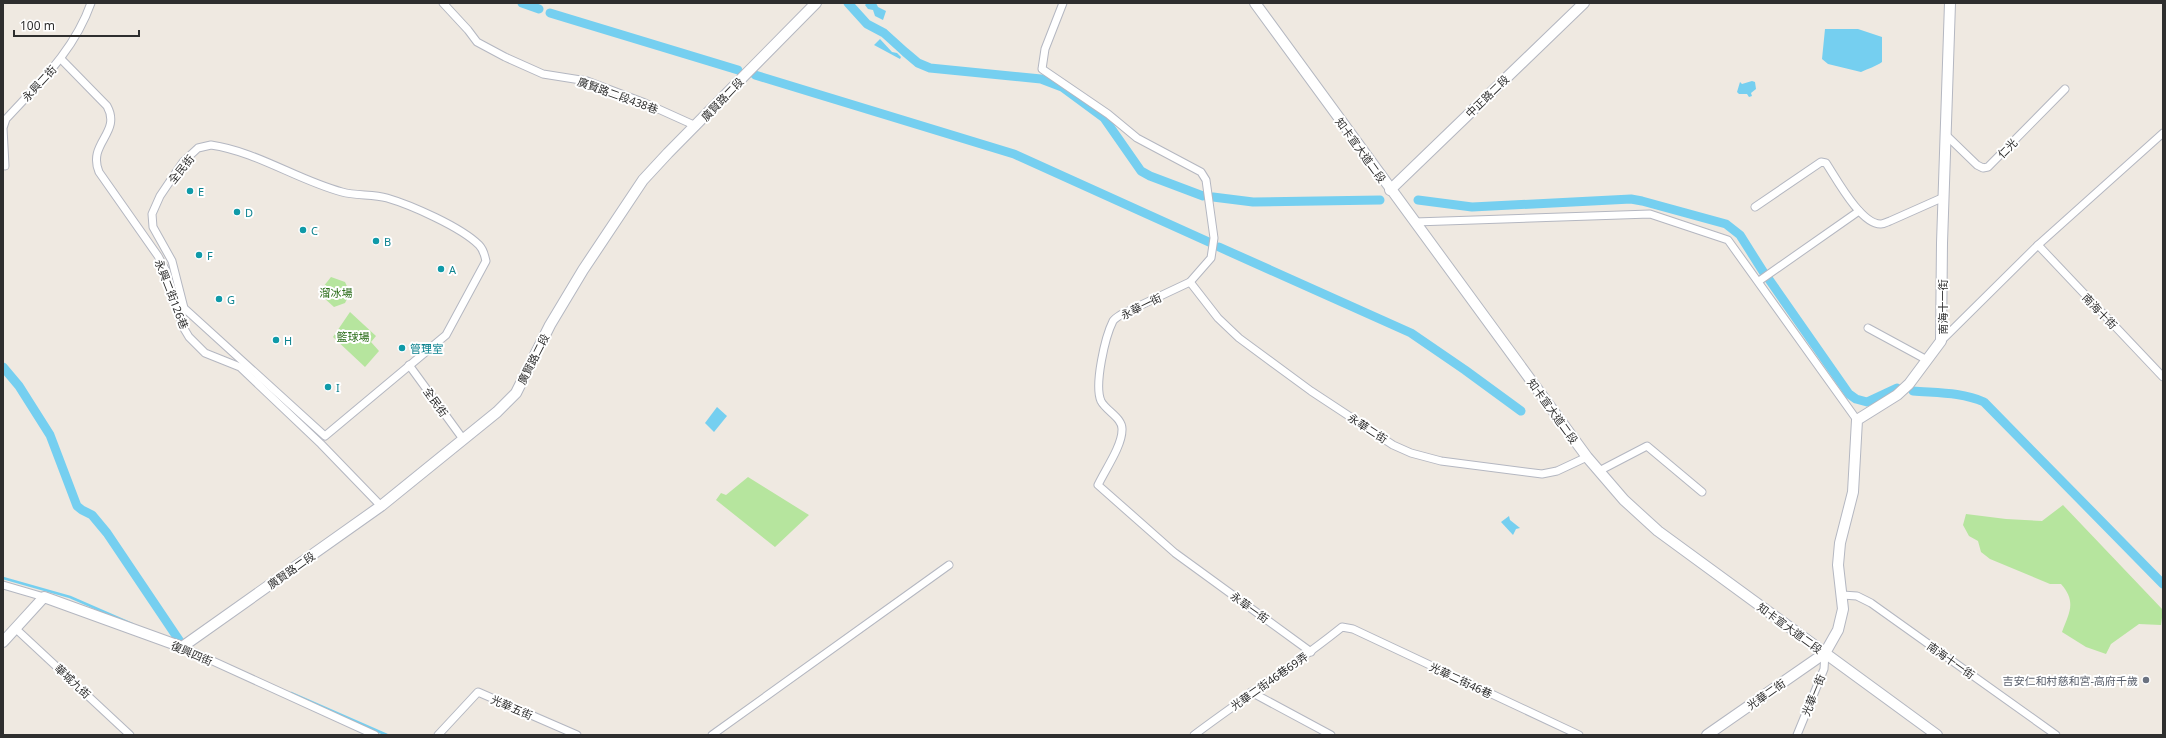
<svg xmlns="http://www.w3.org/2000/svg" width="2166" height="738" font-family="'Noto Sans','Noto Sans TC',sans-serif">
  <rect width="100%" height="100%" fill="#efe9e1"/>
  <!-- green -->
  <g fill="#b6e59e">
    <path d="M331,277L345,282L350,293L345,303L334,307L324,298L323,287Z"/>
    <path d="M350,312L376,336L371,342L379,351L365,367L333,337Z"/>
    <path d="M748,477L809,515L775,547L716,500L721,493L726,495Z"/>
    <path d="M2063,505L2163,610L2161,625L2139,624L2111,644L2106,654L2086,647L2062,632C2069,613 2077,602 2061,584H2050L1990,559L1981,552L1978,541L1969,536L1963,525L1966,514L2006,519L2042,521Z"/>
  </g>
  <!-- water -->
  <g fill="#75cff0">
    <path d="M867,3H876L878,7L886,11L883,20L875,16L873,10L868,9L865,5Z"/>
    <path d="M1825,29H1858L1882,37V62C1875,67 1869,68 1861,72L1828,64L1822,59Z"/>
    <path d="M880,39L892,52L897,53L901,57L900,59L874,45Z"/>
    <path d="M1752,81L1755,82L1756,89L1751,93L1752,96L1749,97L1747,94H1739L1737,92L1740,82L1742,84Z"/>
    <path d="M717,407L727,416L714,432L705,423Z"/>
    <path d="M1509,516L1510,520L1520,528L1516,529L1513,535L1501,522Z"/>
  </g>
  <g fill="none" stroke-linecap="round" stroke-linejoin="round">
    <!-- stream -->
    <g stroke="#75cff0" stroke-width="2.5">
      <path d="M3,578L70,597L132,624"/>
      <path d="M291,693L387,735"/>
    </g>
    <!-- canal -->
    <g stroke="#75cff0" stroke-width="9">
      <path d="M522,3L539,9"/>
      <path d="M848,3L867,24L884,33L905,52L918,63L930,68L1041,79L1062,87L1104,118L1141,171L1150,176L1203,196"/>
      <path d="M550,13L738,70"/>
      <path d="M755,75L1014,154L1211,243"/>
      <path d="M1213,197L1253,202L1380,200"/>
      <path d="M1418,200L1472,207L1631,199L1642,201L1726,224L1740,235L1764,273"/>
      <path d="M1219,247L1411,333L1465,370L1521,411"/>
      <path d="M1768,278L1849,394L1856,399L1867,402L1897,388"/>
      <path d="M3,367L19,386L50,435L77,506L82,510L92,515L107,533L183,646"/>
      <path d="M1913,391C1937,393 1962,392 1984,402L2163,584"/>
    </g>
    <!-- street casing -->
    <g stroke="#b4b7c1" stroke-width="9">
      <g id="street">
        <path d="M443,3L468,30L477,42L505,57L543,74L587,81L645,103L696,126"/>
        <path d="M1063,3L1045,49L1042,69L1108,114L1137,138L1201,172L1206,180L1214,238L1211,258L1190,282L1122,314C1119,316 1115,318 1113,321C1105,337 1094,385 1101,401C1106,411 1123,418 1122,430C1122,446 1105,470 1098,485L1175,553L1311,652"/>
        <path d="M61,59L107,106C122,133 87,143 99,172L158,256L166,271L183,327L189,337L205,353L240,367L321,444L381,506"/>
        <path d="M1946,135L1977,165L1983,168L1988,167L2065,89"/>
        <path d="M211,145C258,152 297,180 342,192C356,196 373,194 387,198C411,205 461,227 479,245C484,250 484,254 486,261L446,335L325,436L184,308L172,261L153,227L152,214L160,196L183,162L198,148Z"/>
        <path d="M5,166L3,128L6,119C40,82 74,51 91,3"/>
        <path d="M1755,207L1821,162L1826,163C1836,178 1861,225 1881,224C1884,224 1887,222 1890,221L1944,197"/>
        <path d="M1415,222L1650,214L1728,240L1857,420"/>
        <path d="M2038,245L2163,377"/>
        <path d="M1759,281L1859,211"/>
        <path d="M1190,282L1218,318L1239,338L1311,391L1393,445L1411,453L1441,461L1542,474L1557,471L1587,457"/>
        <path d="M1868,328L1927,360"/>
        <path d="M1941,341L2038,245L2163,133"/>
        <path d="M409,365L463,439"/>
        <path d="M1599,471L1647,446L1702,492"/>
        <path d="M3,585L44,597"/>
        <path d="M1842,595L1857,596L1871,603L2056,735"/>
        <path d="M15,628L130,735"/>
        <path d="M182,647L375,735"/>
        <path d="M1251,692L1331,735"/>
        <path d="M438,735L478,692L577,735"/>
        <path d="M712,735L949,565"/>
        <path d="M1194,735C1243,698 1295,665 1342,627L1353,629L1579,735"/>
        <path d="M1797,735L1824,669L1825,653"/>
      </g>
    </g>
    <!-- secondary casing -->
    <g stroke="#b4b7c1" stroke-width="12">
      <g id="secondary">
        <path d="M1255,3L1587,457L1624,500L1658,531L1937,735"/>
        <path d="M1390,190L1584,3"/>
        <path d="M3,642L44,597L182,647L381,506L497,412L516,393L550,325L583,270L643,180L668,153L816,3"/>
        <path d="M1707,735L1825,653L1838,630L1843,609L1838,565L1840,543L1853,492L1857,420L1897,395L1909,384L1941,341L1942,243L1950,3"/>
      </g>
    </g>
    <!-- street -->
    <use href="#street" stroke="#fff" stroke-width="7"/>
    <!-- secondary -->
    <use href="#secondary" stroke="#fff" stroke-width="10"/>
  </g>
  <!-- markers -->
  <g fill="#0f9aa8" stroke="#fff" stroke-width="1.5">
    <circle cx="190" cy="191" r="4"/>
    <circle cx="237" cy="212" r="4"/>
    <circle cx="303" cy="230" r="4"/>
    <circle cx="376" cy="241" r="4"/>
    <circle cx="199" cy="255" r="4"/>
    <circle cx="441" cy="269" r="4"/>
    <circle cx="219" cy="299" r="4"/>
    <circle cx="276" cy="340" r="4"/>
    <circle cx="402" cy="348" r="4"/>
    <circle cx="328" cy="387" r="4"/>
  </g>
  <circle fill="#6b7280" stroke="#fff" stroke-width="1.5" cx="2146" cy="680" r="4"/>
  <g text-anchor="middle" dominant-baseline="central" stroke-width="4" stroke-linejoin="round" paint-order="stroke">
    <!-- street labels -->
    <g font-size="11" fill="#2e2e2e" stroke="#fff">
      <text transform="translate(39 83) rotate(-47)">永興二街</text>
      <text transform="translate(618 95) rotate(20)">廣賢路二段438巷</text>
      <text transform="translate(1487 96) rotate(-44)">中正路二段</text>
      <text transform="translate(722 99) rotate(-46)">廣賢路二段</text>
      <text transform="translate(2007 148) rotate(-45)">仁光</text>
      <text transform="translate(1361 150) rotate(54)">知卡宣大道二段</text>
      <text transform="translate(181 169) rotate(-51)">全民街</text>
      <text transform="translate(172 294) rotate(69)">永興二街126巷</text>
      <text transform="translate(1141 306) rotate(-26)">永華一街</text>
      <text transform="translate(1942 307) rotate(-90)">南海十一街</text>
      <text transform="translate(2100 311) rotate(46)">南海十街</text>
      <text transform="translate(533 359) rotate(-63)">廣賢路二段</text>
      <text transform="translate(436 402) rotate(54)">全民街</text>
      <text transform="translate(1553 411) rotate(54)">知卡宣大道二段</text>
      <text transform="translate(1368 428) rotate(33)">永華二街</text>
      <text transform="translate(291 570) rotate(-35)">廣賢路二段</text>
      <text transform="translate(1250 607) rotate(36)">永華一街</text>
      <text transform="translate(1790 628) rotate(36)">知卡宣大道二段</text>
      <text transform="translate(192 653) rotate(23)">復興四街</text>
      <text transform="translate(1951 660) rotate(35)">南海十一街</text>
      <text transform="translate(1461 680) rotate(25)">光華二街46巷</text>
      <text transform="translate(73 681) rotate(43)">華城九街</text>
      <text transform="translate(1269 681) rotate(-35)">光華二街46巷69弄</text>
      <text transform="translate(1766 694) rotate(-35)">光華二街</text>
      <text transform="translate(1813 695) rotate(-68)">光華一街</text>
      <text transform="translate(512 707) rotate(23)">光華五街</text>
    </g>
    <!-- culture labels -->
    <g font-size="11" fill="#0d838f" stroke="#fff" text-anchor="start">
      <text x="198" y="191">E</text>
      <text x="245" y="212">D</text>
      <text x="311" y="230">C</text>
      <text x="384" y="241">B</text>
      <text x="207" y="255">F</text>
      <text x="449" y="269">A</text>
      <text x="227" y="299">G</text>
      <text x="284" y="340">H</text>
      <text x="410" y="348">管理室</text>
      <text x="336" y="387">I</text>
    </g>
    <!-- park labels -->
    <g font-size="11" fill="#2c6e1b" stroke="#fff">
      <text x="336" y="292">溜冰場</text>
      <text x="353" y="336">籃球場</text>
    </g>
    <!-- worship labels -->
    <g font-size="11" fill="#5b616d" stroke="#fff" text-anchor="end">
      <text x="2138" y="680">吉安仁和村慈和宮-高府千歲</text>
    </g>
  </g>
  <!-- border -->
  <rect width="2166" height="738" fill="none" stroke="#2e2e2e" stroke-width="8"/>
  <!-- scale -->
  <path d="M14 30v6h125v-6" fill="none" stroke="#2e2e2e" stroke-width="2"/>
  <text x="20" y="30" font-size="12" fill="#2e2e2e" stroke="#ffffff" stroke-width="3" paint-order="stroke">100 m</text>
</svg>
